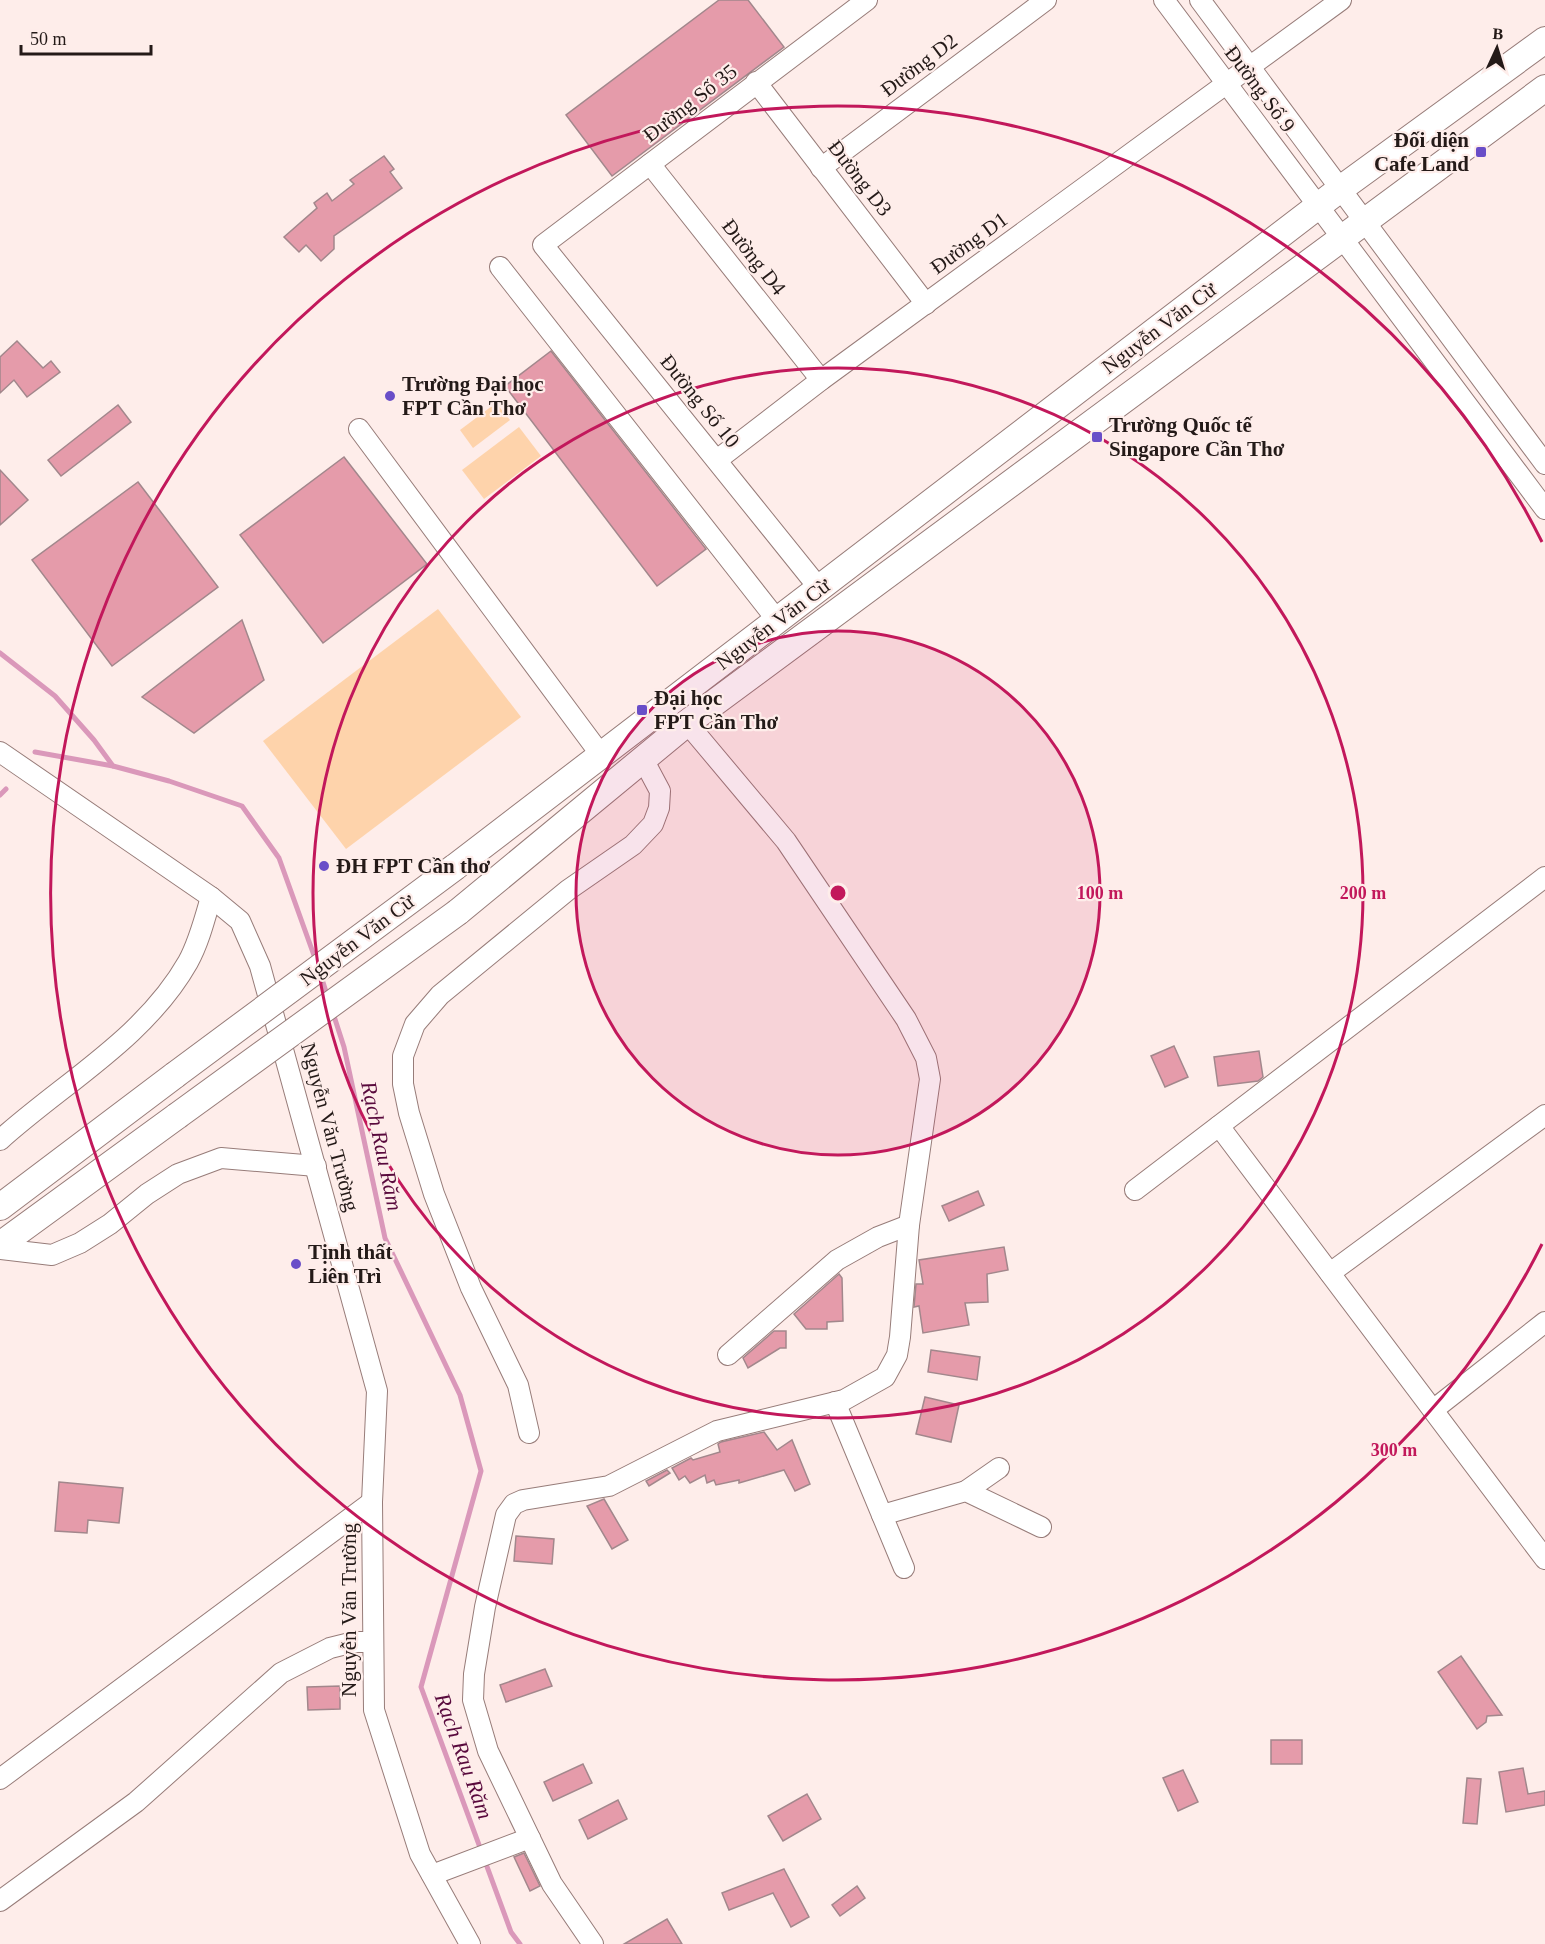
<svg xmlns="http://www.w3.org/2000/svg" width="1545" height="1944" font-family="'Times New Roman',serif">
  <rect width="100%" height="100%" fill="#feedea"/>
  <!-- green -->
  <g fill="#fed3ab">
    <path d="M496,403L510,420L473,448L460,430Z"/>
    <path d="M519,427L541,456L484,499L462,470Z"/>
    <path d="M438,609L521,717L346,849L263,741Z"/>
  </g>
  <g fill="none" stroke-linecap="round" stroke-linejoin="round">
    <!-- stream -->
    <g stroke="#da98ba" stroke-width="5">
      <path d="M0,653L55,696L94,740L113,766L169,781L242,806L279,858L316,961"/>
      <path d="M35,752L113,766"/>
      <path d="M0,795L6,789"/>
      <path d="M321,976L328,998"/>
      <path d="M333,1013L344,1047L385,1238L460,1395L481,1471L421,1687L511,1932L520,1944"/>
    </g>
  </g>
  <!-- building -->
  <g fill="#e59baa" stroke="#a2878c" stroke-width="1.5">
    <path d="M719,0H748L784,47L612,176L566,115Z"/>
    <path d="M384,156L394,169L390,172L402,188L334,236V249L321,261L306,245L299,252L284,237L317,208L314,203L327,193L332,201L354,184L350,180Z"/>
    <path d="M17,341L43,368L51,361L60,372L27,397L14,380L0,393V357Z"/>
    <path d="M551,351L706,549L657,586L505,386Z"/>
    <path d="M118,405L131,422L61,476L48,460Z"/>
    <path d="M344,457L427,564L323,643L240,535Z"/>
    <path d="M0,470L28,500L0,525Z"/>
    <path d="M138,482L218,587L112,666L32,560Z"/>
    <path d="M242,620L264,680L194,733L142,697Z"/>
    <path d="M1174,1046L1188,1077L1165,1087L1151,1056Z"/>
    <path d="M1259,1051L1263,1077L1258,1081L1218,1086L1214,1057Z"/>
    <path d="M978,1191L984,1205L949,1221L942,1206Z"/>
    <path d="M1004,1247L1008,1270L987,1274L988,1302L965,1303L969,1325L923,1333L919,1306L914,1307L916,1284H923L919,1260Z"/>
    <path d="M839,1274L842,1278L843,1321L827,1322V1329H806L794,1314Z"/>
    <path d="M774,1331H786V1348H780L748,1368L743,1358Z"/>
    <path d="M931,1350L980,1357L977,1380L928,1372Z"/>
    <path d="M925,1397L959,1405L951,1442L916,1434Z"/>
    <path d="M764,1432L777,1450L792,1440L810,1484L795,1491L784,1470L739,1483V1480L716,1485L714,1480L707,1483L705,1475L690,1483L685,1476L679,1480L672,1468L691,1458L693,1460L720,1452L718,1444L721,1442Z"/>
    <path d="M667,1470L670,1473L649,1486L646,1481Z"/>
    <path d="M59,1482L123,1488L119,1523L88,1520L87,1533L55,1531Z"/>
    <path d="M604,1499L628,1540L612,1549L587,1506Z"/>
    <path d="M516,1536L554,1539L552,1564L514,1561Z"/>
    <path d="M1461,1656L1502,1715L1487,1716L1486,1722L1477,1729L1438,1672Z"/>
    <path d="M545,1669L552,1686L506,1702L500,1685Z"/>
    <path d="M340,1686V1709L308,1710L307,1687Z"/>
    <rect x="1271" y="1740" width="31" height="24"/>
    <path d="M583,1764L592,1783L553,1801L544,1782Z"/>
    <path d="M1523,1768L1528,1794L1545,1791V1805L1506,1812L1499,1772Z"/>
    <path d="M1183,1770L1198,1802L1178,1811L1163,1778Z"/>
    <path d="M1467,1778L1481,1779L1477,1824L1463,1823Z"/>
    <path d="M807,1794L821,1819L783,1841L768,1816Z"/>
    <path d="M618,1800L627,1819L588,1839L579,1820Z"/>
    <path d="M524,1853L540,1886L530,1891L514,1857Z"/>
    <path d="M784,1869L809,1917L791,1927L773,1893L729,1910L722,1893Z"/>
    <path d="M857,1886L865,1898L840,1916L832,1905Z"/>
    <path d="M667,1919L682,1944H624Z"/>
  </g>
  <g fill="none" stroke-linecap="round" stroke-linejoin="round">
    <!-- minor casing -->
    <g stroke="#977c79" stroke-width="22">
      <g id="minor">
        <path d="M1164,0L1545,509"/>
        <path d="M1200,0L1545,464"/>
        <path d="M756,82L926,304"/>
        <path d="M650,164L821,380"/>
        <path d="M821,168L1046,0"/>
        <path d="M500,267L777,620"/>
        <path d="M359,429L601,755"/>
        <path d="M717,460L821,380L1341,0"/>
        <path d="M819,588L543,245L867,0"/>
        <path d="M0,752L211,897L240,921L260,966L377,1391L372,1502L374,1710L420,1854L470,1944"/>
        <path d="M1219,1126L1545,1559"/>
        <path d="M0,1140C63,1083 145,1038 188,962C199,942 205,918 211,897"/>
        <path d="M1135,1190L1545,877"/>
        <path d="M0,1249L52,1255L80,1243L110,1224L147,1194L178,1174L221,1158L316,1166"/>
        <path d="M1330,1273L1545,1115"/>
        <path d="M728,1355L837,1260L878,1237L909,1225"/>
        <path d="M835,1402L904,1568"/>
        <path d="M1433,1410L1545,1322"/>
        <path d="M529,1433L518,1385L471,1288L434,1194L409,1113L403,1084V1056L415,1024L440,995L568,890L633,845L653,824L659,808L660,791L643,759"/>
        <path d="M966,1491L999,1468"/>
        <path d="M882,1515L966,1491L1041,1527"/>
        <path d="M0,1779L372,1502"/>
        <path d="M432,1875L530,1838"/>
        <path d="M0,1901L136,1802L281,1673L330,1648L354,1642H373"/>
        <path d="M593,1944L552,1884L488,1751L473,1700L474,1674L485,1607L506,1515L514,1504L523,1500L609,1486L717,1431L844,1400L885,1377L897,1355L900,1337L909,1225L930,1079L926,1058L906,1019L786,841L687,723"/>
      </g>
    </g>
    <!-- major casing -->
    <g stroke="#977c79" stroke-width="28">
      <g id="major">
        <path d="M455,867L1339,190L1545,40"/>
        <path d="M458,912L687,723L1545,88"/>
        <path d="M0,1207L175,1075"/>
        <path d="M0,1245L177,1116"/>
      </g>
    </g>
    <!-- minor -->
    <use href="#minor" stroke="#fff" stroke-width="20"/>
    <!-- major -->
    <use href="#major" stroke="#fff" stroke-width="26"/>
    <!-- major-bridge casing -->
    <g stroke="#977c79" stroke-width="28" stroke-linecap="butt">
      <g id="major-bridge">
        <path d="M175,1075L455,867"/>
        <path d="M177,1116L458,912"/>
      </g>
    </g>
    <!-- major-bridge -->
    <use href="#major-bridge" stroke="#fff" stroke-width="26"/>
  </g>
  <!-- distance rings -->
  <circle cx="838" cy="893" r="262" fill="#c2185b" fill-opacity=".12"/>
  <g fill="none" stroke="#c2185b" stroke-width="3">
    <circle cx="838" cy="893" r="262"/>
    <circle cx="838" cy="893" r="525"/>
    <path d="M1542 1244A787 787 0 1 1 1542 542"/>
  </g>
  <!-- markers -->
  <g fill="#694ec8" stroke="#feedea" stroke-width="2">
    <rect x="1475" y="146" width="12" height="12" rx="3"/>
    <circle cx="390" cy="396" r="6"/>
    <rect x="1091" y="431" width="12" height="12" rx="3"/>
    <rect x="636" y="704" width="12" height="12" rx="3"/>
    <circle cx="324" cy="866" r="6"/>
    <circle cx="296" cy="1264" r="6"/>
  </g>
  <g text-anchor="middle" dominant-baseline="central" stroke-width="4.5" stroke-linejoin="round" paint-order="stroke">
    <!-- street labels -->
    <g font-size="21" fill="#241a18" stroke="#feedea">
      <text transform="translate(919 65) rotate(-37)">Đường D2</text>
      <text transform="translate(1260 89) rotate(53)">Đường Số 9</text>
      <text transform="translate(690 103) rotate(-38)">Đường Số 35</text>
      <text transform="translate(860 178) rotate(52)">Đường D3</text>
      <text transform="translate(969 243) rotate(-36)">Đường D1</text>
      <text transform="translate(754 257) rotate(52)">Đường D4</text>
      <text transform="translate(1159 328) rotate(-37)">Nguyễn Văn Cừ</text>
      <text transform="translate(700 401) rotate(51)">Đường Số 10</text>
      <text transform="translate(773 624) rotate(-37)">Nguyễn Văn Cừ</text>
      <text transform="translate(357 940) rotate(-37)">Nguyễn Văn Cừ</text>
      <text transform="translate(330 1127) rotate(75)">Nguyễn Văn Trường</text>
      <text transform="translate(349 1610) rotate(-90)">Nguyễn Văn Trường</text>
    </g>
    <!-- poi labels -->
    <g font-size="21" font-weight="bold" fill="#241a18" stroke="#feedea" text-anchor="start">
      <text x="1469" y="140" text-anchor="end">Đối diện<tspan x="1469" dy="24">Cafe Land</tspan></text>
      <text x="402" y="384">Trường Đại học<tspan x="402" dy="24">FPT Cần Thơ</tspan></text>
      <text x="1109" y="425">Trường Quốc tế<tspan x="1109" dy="24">Singapore Cần Thơ</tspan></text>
      <text x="654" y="698">Đại học<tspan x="654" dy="24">FPT Cần Thơ</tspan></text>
      <text x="336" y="866">ĐH FPT Cần thơ</text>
      <text x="308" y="1252">Tịnh thất<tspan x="308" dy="24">Liên Trì</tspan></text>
    </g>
    <!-- water labels -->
    <g font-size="22" font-style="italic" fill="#590a3d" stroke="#feedea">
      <text transform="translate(382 1146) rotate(78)">Rạch Rau Răm</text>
      <text transform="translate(464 1756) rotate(70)">Rạch Rau Răm</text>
    </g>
  </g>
  <circle cx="838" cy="893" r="9" fill="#c2185b" stroke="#feedea" stroke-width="3"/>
  <g font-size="18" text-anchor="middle" font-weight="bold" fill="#c2185b" stroke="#feedea" stroke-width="4.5" stroke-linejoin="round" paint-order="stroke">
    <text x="1100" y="899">100 m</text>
    <text x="1363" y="899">200 m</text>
    <text x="1394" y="1456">300 m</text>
  </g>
  <!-- north arrow -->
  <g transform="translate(1497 48) rotate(4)" stroke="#feedea" stroke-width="4.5" paint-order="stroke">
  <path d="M0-4.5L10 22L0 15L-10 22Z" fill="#241a18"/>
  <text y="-9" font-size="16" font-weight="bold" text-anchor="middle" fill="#241a18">B</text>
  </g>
  <!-- scale -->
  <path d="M21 45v9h130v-9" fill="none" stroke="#241a18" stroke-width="3"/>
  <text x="30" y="45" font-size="18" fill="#241a18" stroke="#feedea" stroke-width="4.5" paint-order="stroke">50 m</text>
</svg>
